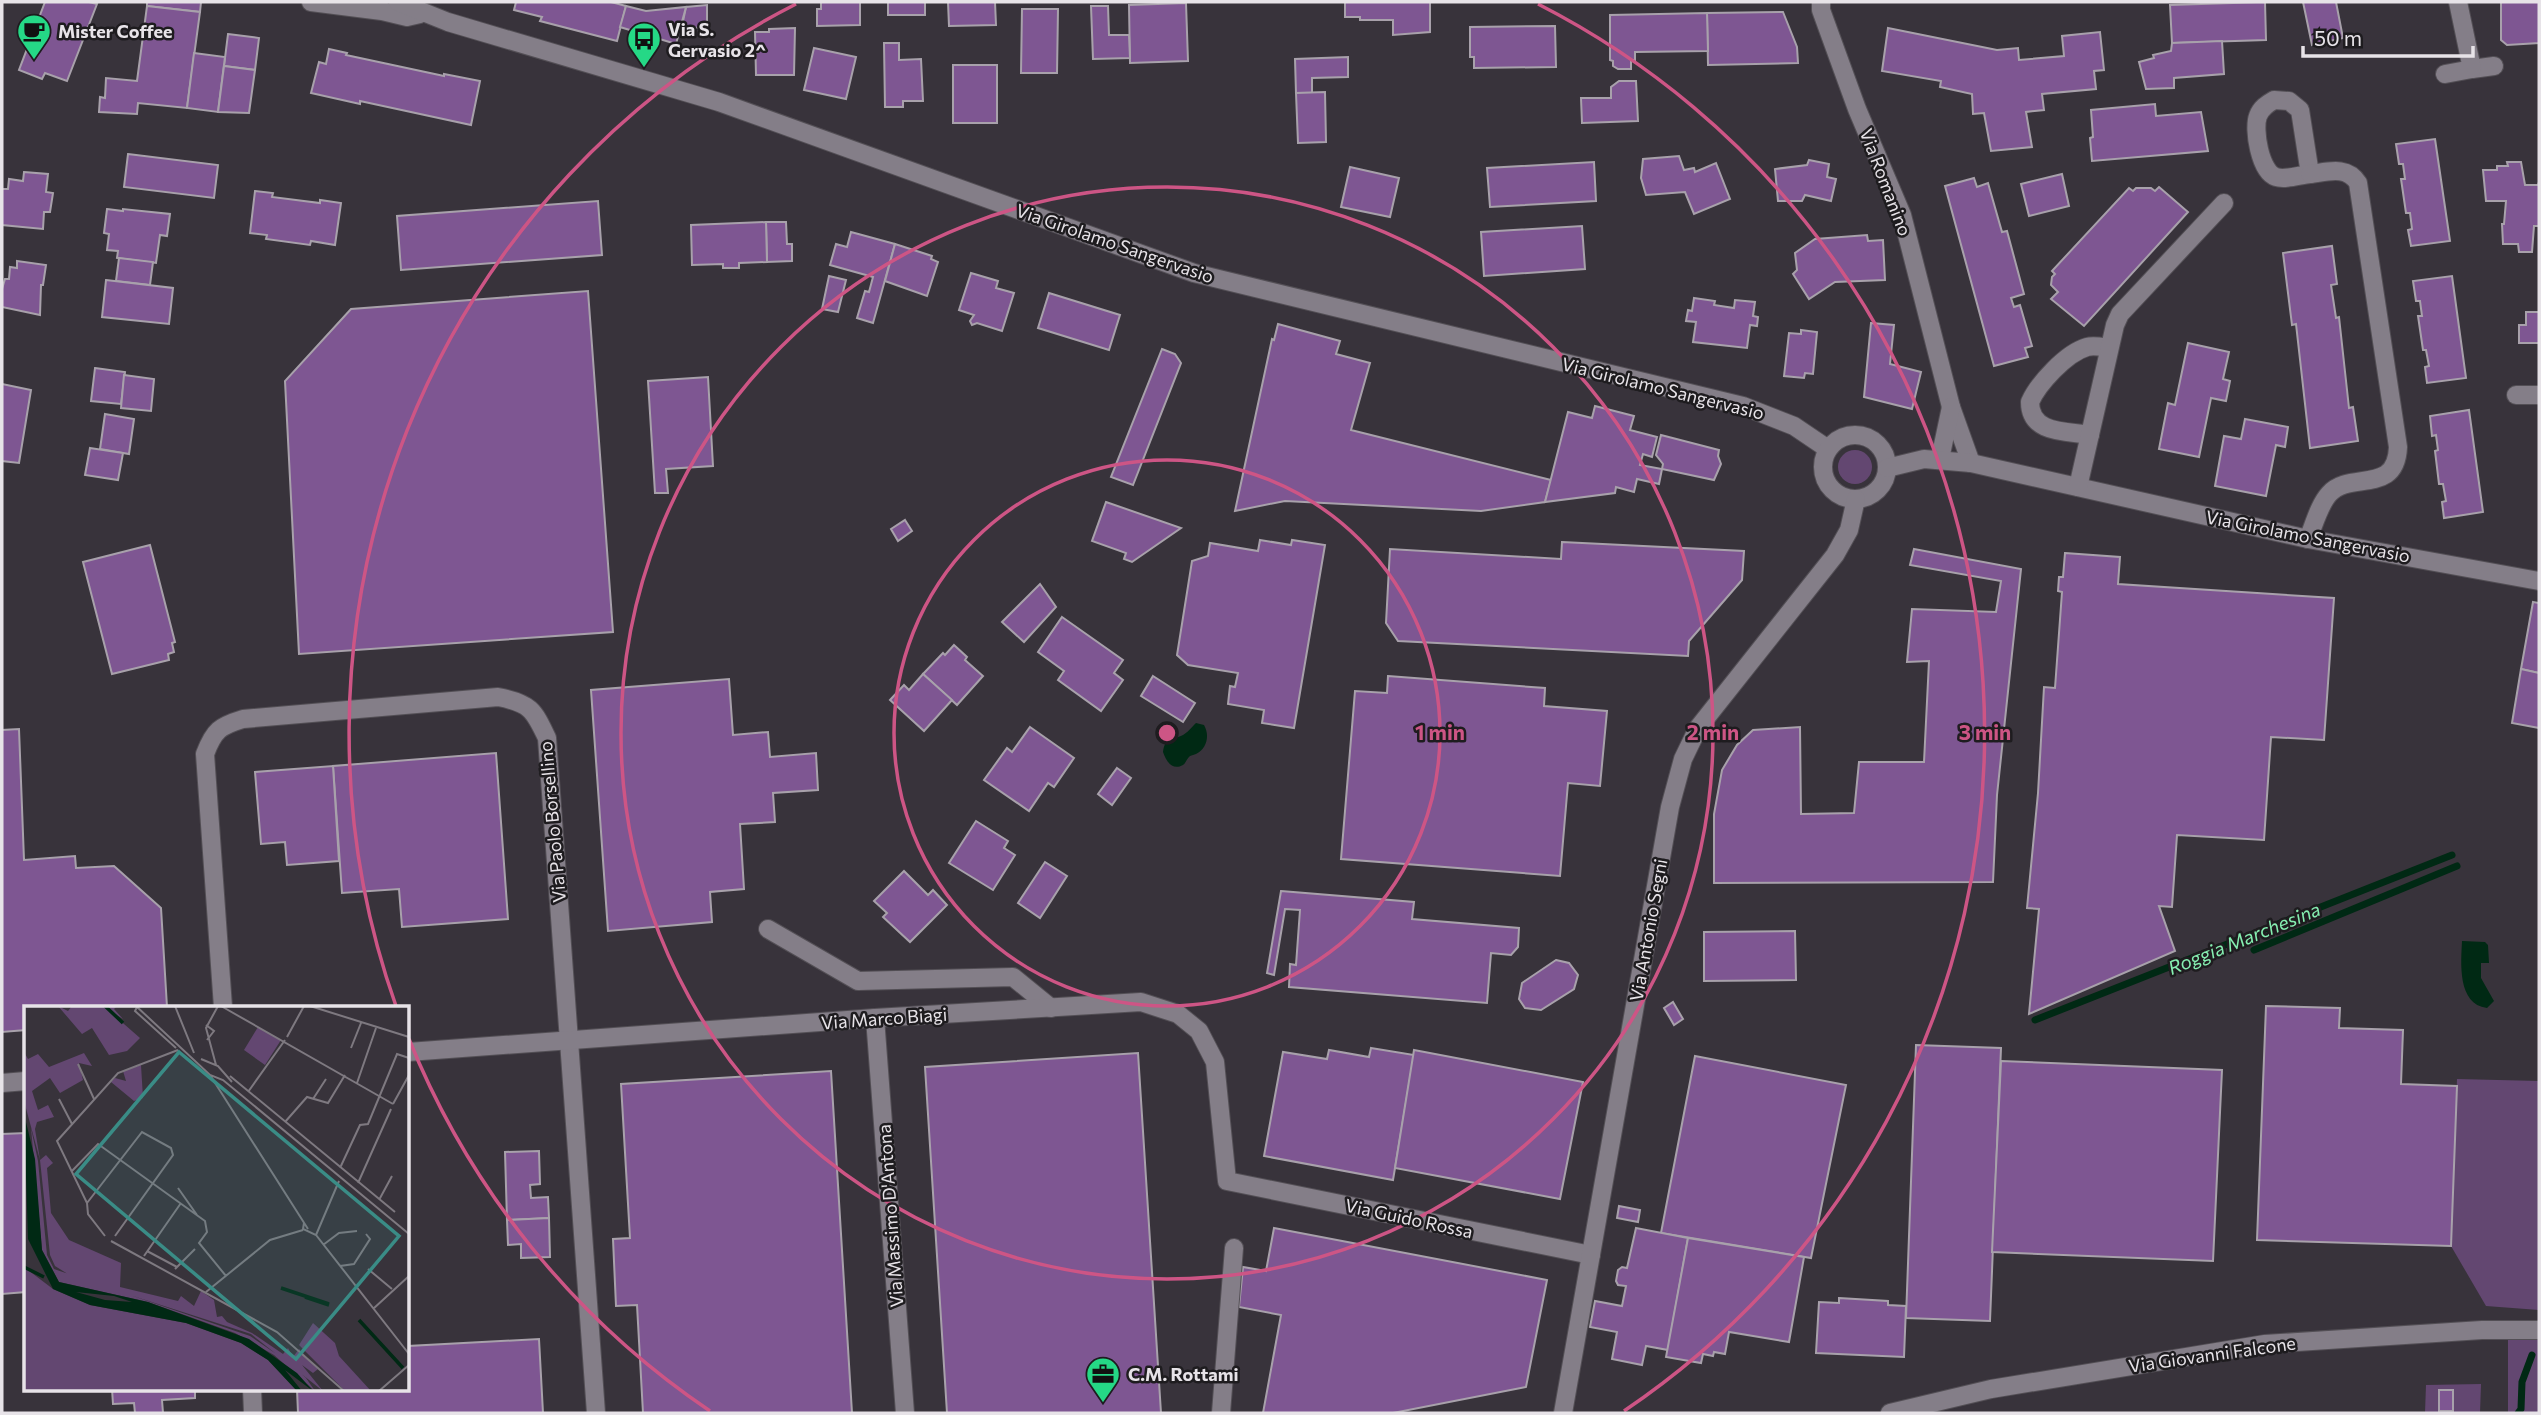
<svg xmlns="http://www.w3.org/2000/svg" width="2541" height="1415" font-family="Commissioner,sans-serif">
  <rect width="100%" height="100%" fill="#38333b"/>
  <!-- green -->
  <g fill="#634771">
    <circle cx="1855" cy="467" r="17"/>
    <path d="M2457,1079L2539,1081V1310L2486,1306L2451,1246Z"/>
    <path d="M2539,1334V1413H2508V1336Z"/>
    <path d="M2481,1384L2480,1413H2425L2426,1385Z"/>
  </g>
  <!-- water -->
  <g fill="#002914">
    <path d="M1196,723L1204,725C1210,735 1207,749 1196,754C1194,755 1192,755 1190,756C1187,758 1186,763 1183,765C1172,771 1166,761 1163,752C1165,737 1171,741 1183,735C1187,733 1192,727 1196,723Z"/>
    <path d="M2462,941L2485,942L2488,945L2489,963H2481V978L2494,1001L2487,1008C2457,1004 2461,963 2462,941Z"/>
  </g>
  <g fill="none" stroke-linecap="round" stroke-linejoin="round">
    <!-- stream -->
    <g stroke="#002914" stroke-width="7">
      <path d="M2254,950L2457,866"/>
      <path d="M2035,1020L2452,855"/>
      <path d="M2518,1413L2521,1409L2522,1382L2532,1355"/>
    </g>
  </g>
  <!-- building -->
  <g fill="#7e5692" stroke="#a8a1ab" stroke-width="2">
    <path d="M45,2H89L97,4L67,81L45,73L42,79L19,70Z"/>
    <path d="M147,2H201L200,12L147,6Z"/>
    <path d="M516,2H611L626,6L617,41L540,21L542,17L514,10Z"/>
    <path d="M821,2H860V25L817,26V9H821Z"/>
    <rect x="888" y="2" width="37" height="13"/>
    <path d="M948,2H995L996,25L949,26Z"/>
    <path d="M1345,2H1430V32L1393,35V20H1360V17H1345Z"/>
    <path d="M2265,2L2266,40L2172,43L2170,5Z"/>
    <path d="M2303,2H2336L2343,38L2312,45Z"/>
    <path d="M2501,2H2539V43L2507,45L2501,40Z"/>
    <path d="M1186,3L1188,61L1130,63L1129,5Z"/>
    <path d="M707,5V29L682,26L686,7Z"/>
    <path d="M147,6L200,12L187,108L138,103L137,114L99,112L100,97L105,98L106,78L137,81Z"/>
    <path d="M626,6L646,11L686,7L676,44L620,27Z"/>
    <path d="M1091,6H1108L1109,35H1129L1130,58L1093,59Z"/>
    <path d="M1022,9H1058L1057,73H1021Z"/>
    <path d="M1783,12L1797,47L1798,63L1708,65L1707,13Z"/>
    <path d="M1707,13L1708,51L1635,52V60H1631V69H1618L1613,66V61L1610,60V15Z"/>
    <path d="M1555,26L1556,67L1474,68V57H1470V27Z"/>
    <path d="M795,28L794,75H756L755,32H769V29Z"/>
    <path d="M1888,28L1997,50L2018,48L2019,60L2064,56L2062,36L2100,32L2104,70L2094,71L2096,89L2042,94L2044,110L2026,112L2032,147L1991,151L1984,113L1973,114L1972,94L1940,87L1941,81L1882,71Z"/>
    <path d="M228,34L259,38L255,70L224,66Z"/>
    <path d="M2222,41L2224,74L2174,78V88L2146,89L2139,62L2154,58L2153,55L2171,51L2172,43Z"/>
    <path d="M884,43H899V60L921,59L923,101H903V107H885Z"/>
    <path d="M814,48L856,57L846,99L804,90Z"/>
    <path d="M329,49L347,53L346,55L444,76V74L480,81L471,125L360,101V104L311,93L319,62L326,64Z"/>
    <path d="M194,53L225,57L218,112L187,108Z"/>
    <path d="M1348,57V77L1312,78V93H1296L1295,59Z"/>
    <rect x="953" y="65" width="44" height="58"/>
    <path d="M224,66L255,70L249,113L218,112Z"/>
    <path d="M1619,81H1636L1638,121L1582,123L1581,98H1611V87Z"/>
    <path d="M1325,92L1326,142L1298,143L1296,93Z"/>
    <path d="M2155,104L2156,116L2201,112L2208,151L2092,161L2090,138L2093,137L2091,110Z"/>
    <path d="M2435,139L2450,241L2411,246L2408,230L2412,229L2410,213H2406L2401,179H2405L2403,164H2399L2396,144Z"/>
    <path d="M128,154L218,165L214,198L124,187Z"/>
    <path d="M1679,156L1684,170L1694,168L1695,172L1716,163L1730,199L1694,214L1685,192L1646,195L1641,178L1643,159Z"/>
    <path d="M1809,160L1829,164L1827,177L1836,179L1831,201L1805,195L1802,201H1778L1775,169L1807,165Z"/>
    <path d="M1594,162L1596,201L1490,207L1487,168Z"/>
    <path d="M2507,162H2521L2525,185H2538L2539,182V226H2534L2532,252H2519L2518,244H2503L2502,224H2504L2506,201H2486L2483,170H2497V166H2508Z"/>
    <path d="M1350,167L1399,178L1390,217L1341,207Z"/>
    <path d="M24,172L48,174L46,192L53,193L50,212H44L43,229L2,225V189H8L9,179L23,181Z"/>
    <path d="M2062,174L2069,206L2029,216L2021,184Z"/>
    <path d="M1974,178L1977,187L1988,183L2002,232L2007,231L2024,294L2011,298L2014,307L2020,305L2032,346L2025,348L2028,357L1994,366L1945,186Z"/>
    <path d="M2159,187L2188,212L2084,326L2051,299L2058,292L2051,285L2052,277L2055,274L2052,271L2129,188L2133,191L2136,188H2151L2155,191Z"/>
    <path d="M255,191L273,193L272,197L320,203V200L341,203L335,245L311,241L310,245L266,239L267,235L250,233Z"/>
    <path d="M598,201L602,255L401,270L397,216Z"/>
    <path d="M107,209L123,211V209L170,214L167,236L160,235L156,263L117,258L118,251L107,250L109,234L104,233Z"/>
    <path d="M766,222H786L787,244H792V261L767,262Z"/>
    <path d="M766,222L767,262L739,263V268H723V264L692,265L691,225Z"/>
    <path d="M1582,226L1585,269L1484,276L1481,232Z"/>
    <path d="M851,232L895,244L873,323L857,318L865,291L869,292L873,277L830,265L836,244L847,247Z"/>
    <path d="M1867,235L1868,241L1883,240L1885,280L1835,282L1809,299L1793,274L1797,270L1795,253L1815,239Z"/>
    <path d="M895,244L932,256L931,259L938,262L927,296L885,281Z"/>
    <path d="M2332,246L2337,284L2331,285L2336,318L2339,317L2349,408L2353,407L2358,441L2310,448L2296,324L2292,325L2283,253Z"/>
    <path d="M119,258L153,262L150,285L116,281Z"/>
    <path d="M17,261L46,265L43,285H41L40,315L2,307V289L5,279H9L10,267L17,268Z"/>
    <path d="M971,273L998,281L996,288L1014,293L1002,331L977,323L972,325L970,321L974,315L959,310Z"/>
    <path d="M829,276L846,280L838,312L822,309Z"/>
    <path d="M2452,276L2466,378L2427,383L2425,367L2429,366L2426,350H2423L2418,316H2422L2420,301H2416L2413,281Z"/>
    <path d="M106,280L173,288L169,324L102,317Z"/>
    <path d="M588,291L613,632L299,654L285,381L351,309Z"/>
    <path d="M1049,293L1120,315L1109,350L1038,328Z"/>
    <path d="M1694,298L1715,301L1714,305L1734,308L1735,300L1755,302L1753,316L1758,317L1757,326L1750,325L1747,348L1693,342L1696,322L1686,321L1688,310L1692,311Z"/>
    <path d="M2526,312H2539V343H2519V325H2526Z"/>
    <path d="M1871,323L1894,325L1890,364L1921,372L1912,409L1864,397Z"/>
    <path d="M1278,324L1340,341L1336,354L1370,363L1351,430L1551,480L1545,502L1481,511L1285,501L1235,511L1272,339L1274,340Z"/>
    <path d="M1801,330L1817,332L1813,374L1805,373L1804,378L1784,376L1789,333L1801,334Z"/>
    <path d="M2188,343L2229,352L2223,379L2230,381L2226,401L2211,398L2199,457L2159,449L2168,403L2175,405Z"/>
    <path d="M1162,349L1175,354L1181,363L1133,485L1111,477Z"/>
    <path d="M95,368L125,372L121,404L91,401Z"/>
    <path d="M124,375L154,379L151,411L121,408Z"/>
    <path d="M708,377L713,466L666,469L668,493H655L648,381Z"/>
    <path d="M2,384L31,390L19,463L2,461Z"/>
    <path d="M1595,406L1634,416L1630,430L1657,437L1652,457L1643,454L1640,465L1662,469L1659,484L1637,479L1634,492L1616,487L1615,493L1545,502L1568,412L1592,418Z"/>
    <path d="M2469,410L2483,512L2444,518L2442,502L2446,501L2443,484H2439L2435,451L2438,450L2436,435L2432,436L2430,416Z"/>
    <path d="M105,414L134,419L129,454L100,449Z"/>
    <path d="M2245,419L2288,427L2285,447L2276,445L2266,496L2215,486L2224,436L2241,439Z"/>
    <path d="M1661,435L1719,450L1718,456L1721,464L1714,480L1662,469L1663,464L1656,455Z"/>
    <path d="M90,448L123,453L118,480L85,475Z"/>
    <path d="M1106,502L1181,528L1132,562L1124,559L1126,553L1092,541Z"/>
    <path d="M905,520L912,531L898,541L891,529Z"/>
    <path d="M1260,540L1291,545L1292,540L1325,545L1294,728L1262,723L1264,710L1228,704L1230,686L1235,687L1238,673L1188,665L1177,655L1192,561L1208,556L1210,543L1258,551Z"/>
    <path d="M1562,542L1744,551L1742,580L1689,641L1688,656L1398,641L1386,623L1390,549L1561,559Z"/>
    <path d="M150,545L175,642L172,643L174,652L168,654L169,660L112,674L83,562Z"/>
    <path d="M1914,549L2021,569L1997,795L1993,882L1714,883V814L1722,770L1737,745L1753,730L1800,727L1801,814L1854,813L1859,762H1924L1929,661L1907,662L1912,609L1996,612L2001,581L1910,565Z"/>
    <path d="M2065,553L2120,557L2118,584L2334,598L2324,740L2271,737L2264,840L2177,835L2172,907L2159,906L2175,951L2029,1014L2039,909L2027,908L2038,793L2044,687L2055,688L2062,592L2058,591L2059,577H2063Z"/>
    <path d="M1040,584L1056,607L1024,642L1002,622Z"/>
    <path d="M2533,602L2539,603V673L2521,669Z"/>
    <path d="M1062,617L1123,660L1114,673L1123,680L1101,711L1058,680L1064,671L1038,652Z"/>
    <path d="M954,645L967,657L965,660L983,676L957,705L923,674L943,653L945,655Z"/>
    <path d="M2521,669L2539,673V728L2512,723Z"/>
    <path d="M923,674L952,700L924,731L890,700L904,685L909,690Z"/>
    <path d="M1153,676L1195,703L1183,722L1141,696Z"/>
    <path d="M1388,676L1545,688L1544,706L1607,711L1600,786L1568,783L1560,876L1341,859L1355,691L1387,693Z"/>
    <path d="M729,679L733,735L768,732L770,757L816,753L818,790L773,793L775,822L740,824L744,889L710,892L712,922L608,931L591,690Z"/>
    <path d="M1030,727L1074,758L1054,787L1048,783L1029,811L984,780L1007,748L1012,752Z"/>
    <path d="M19,729L24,860L75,856L76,868L114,866L161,908L167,1007H26V1030L2,1032V730Z"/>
    <path d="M496,753L508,919L402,927L399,889L342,893L333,766Z"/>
    <path d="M333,766L339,861L287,865L285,842L261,844L255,772Z"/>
    <path d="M1117,768L1131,778L1112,805L1098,794Z"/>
    <path d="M976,821L1008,841L1004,848L1015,855L993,890L949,863Z"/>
    <path d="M1045,862L1067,876L1040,918L1018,903Z"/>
    <path d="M904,871L928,895L933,890L947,905L910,942L883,917L887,913L874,901Z"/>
    <path d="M1281,891L1414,902L1412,919L1519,928L1518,947L1511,955L1491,953L1487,1003L1289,987L1290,964L1296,965L1300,910L1285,909L1274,975L1267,973Z"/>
    <path d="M1795,931L1796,980L1704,981V932Z"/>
    <path d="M1556,960L1569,963L1578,975L1574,989L1541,1010L1525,1008L1519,999L1522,983Z"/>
    <path d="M1673,1002L1683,1019L1674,1025L1664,1008Z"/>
    <path d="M2266,1006L2340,1008L2339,1028L2403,1030L2401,1084L2457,1086L2451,1246L2257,1240Z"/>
    <path d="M1916,1045L2001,1048L1990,1321L1906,1318Z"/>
    <path d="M1371,1048L1414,1055L1393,1180L1264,1156L1283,1052L1327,1059L1329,1050L1369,1057Z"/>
    <path d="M1414,1050L1583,1082L1560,1199L1395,1168Z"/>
    <path d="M1138,1053L1161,1413H947L925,1067Z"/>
    <path d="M1695,1056L1846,1085L1811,1258L1661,1233Z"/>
    <path d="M2001,1061L2222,1070L2213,1261L1992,1252Z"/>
    <path d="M831,1071L852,1413H643L637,1305L616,1306L613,1239L630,1238L621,1084Z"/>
    <path d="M26,1133V1292L2,1294V1134Z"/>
    <path d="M539,1151L540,1184L530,1185L531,1198L548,1197L549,1218L507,1220L505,1152Z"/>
    <path d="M1619,1206L1640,1210L1638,1222L1617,1218Z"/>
    <path d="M549,1218L550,1257L521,1258V1244L508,1245L507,1220Z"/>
    <path d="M1274,1228L1547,1280L1526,1387L1393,1413H1263L1281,1315L1239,1307L1243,1267L1266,1271Z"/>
    <path d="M1636,1228L1688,1238L1668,1350L1646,1346L1642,1365L1612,1359L1617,1332L1590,1327L1595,1301L1622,1306L1626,1286L1618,1285L1616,1281L1618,1270L1622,1267L1627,1268Z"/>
    <path d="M1688,1238L1804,1257L1789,1342L1729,1332L1725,1354L1714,1352L1713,1356L1703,1354L1701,1363L1666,1357Z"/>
    <path d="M1839,1298L1888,1301V1305L1906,1306L1904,1357L1816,1353L1819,1302L1839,1303Z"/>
    <path d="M539,1339L543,1413H298L297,1389H408V1346Z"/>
    <path d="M112,1389H195V1398L162,1400L163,1413H135L134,1403L113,1404Z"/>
    <rect x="2439" y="1390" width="14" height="21"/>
  </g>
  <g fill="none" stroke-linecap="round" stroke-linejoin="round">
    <!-- street casing -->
    <g stroke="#534f55" stroke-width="20">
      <g id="street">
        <path d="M311,2L382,11L407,17L420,14"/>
        <path d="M398,2L448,22L719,102L1194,273L1743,406L1794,426L1828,449"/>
        <path d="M1821,2V10L1857,109L1902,215L1951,407L1971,463"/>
        <path d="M2472,69L2494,66"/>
        <path d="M2445,74L2472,69L2458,2"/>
        <path d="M2274,100L2289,101L2300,110L2310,174C2300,175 2285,180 2276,177C2260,172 2253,129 2258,116C2261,108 2267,104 2274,100Z"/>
        <path d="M2516,395H2539"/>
        <path d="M2090,435C2066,431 2030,434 2030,402C2038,384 2066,353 2087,347C2094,345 2102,347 2109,348"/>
        <circle cx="1855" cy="467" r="32"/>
        <path d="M1940,459L1951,407"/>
        <path d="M1887,468L1924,459L1971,463L2308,539L2539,581"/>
        <path d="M2078,487L2115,325L2120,314L2224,203"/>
        <path d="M2308,539C2314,525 2319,505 2329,494C2350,470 2396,496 2398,447L2358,183C2347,165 2327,172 2310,174"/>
        <path d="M768,929L858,981L1013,977L1051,1008"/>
        <path d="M223,1007L205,754C214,730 220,726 243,719L498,697C530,703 534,710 547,738L596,1413"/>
        <path d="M875,1018L905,1413"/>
        <path d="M408,1052L875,1018L1141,1002L1178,1014L1199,1031L1215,1062L1227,1181L1591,1255"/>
        <path d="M2,1083L26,1081"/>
        <path d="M252,1389L253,1413"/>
        <path d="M1221,1413L1234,1248"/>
        <path d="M1563,1413L1670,807L1683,759L1698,728L1835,555L1849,530L1856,499"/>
        <path d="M1890,1413L1991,1389L2265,1344L2482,1330H2539"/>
      </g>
    </g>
    <!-- street -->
    <use href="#street" stroke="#847e88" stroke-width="18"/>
  </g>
  <!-- distance rings -->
  <g fill="none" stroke="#cd5585" stroke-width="3.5">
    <circle cx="1167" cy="733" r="273"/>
    <circle cx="1167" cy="733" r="546"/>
    <path d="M710 1411A818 818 0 0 1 409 1039M396 1006A818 818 0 0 1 796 4M1538 4A818 818 0 0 1 1624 1411"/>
  </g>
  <!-- icons -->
  <defs>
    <g id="cafe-pin" transform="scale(1.75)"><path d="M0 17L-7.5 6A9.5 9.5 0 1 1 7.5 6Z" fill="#25d886" stroke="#1e1c1f"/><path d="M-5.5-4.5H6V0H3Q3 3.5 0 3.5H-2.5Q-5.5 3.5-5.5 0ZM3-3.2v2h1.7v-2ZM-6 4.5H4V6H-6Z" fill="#111"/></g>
    <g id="bus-pin" transform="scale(1.75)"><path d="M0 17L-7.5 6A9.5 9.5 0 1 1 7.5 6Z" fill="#25d886" stroke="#1e1c1f"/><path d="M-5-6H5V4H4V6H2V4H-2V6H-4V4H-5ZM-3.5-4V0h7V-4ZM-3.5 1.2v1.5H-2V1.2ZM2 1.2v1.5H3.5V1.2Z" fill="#111"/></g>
    <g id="office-pin" transform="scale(1.75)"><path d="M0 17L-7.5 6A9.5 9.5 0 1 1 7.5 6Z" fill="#25d886" stroke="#1e1c1f"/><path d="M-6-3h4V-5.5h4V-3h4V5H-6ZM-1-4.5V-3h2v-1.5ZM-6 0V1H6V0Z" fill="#111"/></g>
  </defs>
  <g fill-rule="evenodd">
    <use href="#cafe-pin" x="34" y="31"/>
    <use href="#bus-pin" x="644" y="39"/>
    <use href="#office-pin" x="1103" y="1374"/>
  </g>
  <g text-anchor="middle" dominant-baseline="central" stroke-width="5" stroke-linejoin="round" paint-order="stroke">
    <!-- poi labels -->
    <g font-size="18" font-weight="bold" fill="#e7e3e8" stroke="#1e1c1f" text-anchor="start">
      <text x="668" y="29">Via S.<tspan x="668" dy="21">Gervasio 2^</tspan></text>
      <text x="58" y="31">Mister Coffee</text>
      <text x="1128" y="1374">C.M. Rottami</text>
    </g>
    <!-- street labels -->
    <g font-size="18" fill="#e7e3e8" stroke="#1e1c1f">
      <text transform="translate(1886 182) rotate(69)">Via Romanino</text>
      <text transform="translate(1115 243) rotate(19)">Via Girolamo Sangervasio</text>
      <text transform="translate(1663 388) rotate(14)">Via Girolamo Sangervasio</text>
      <text transform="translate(2308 536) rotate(11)">Via Girolamo Sangervasio</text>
      <text transform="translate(552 822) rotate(-95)">Via Paolo Borsellino</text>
      <text transform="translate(1648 930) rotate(-80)">Via Antonio Segni</text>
      <text transform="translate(884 1018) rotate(-4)">Via Marco Biagi</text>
      <text transform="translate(890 1216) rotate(-94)">Via Massimo D'Antona</text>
      <text transform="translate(1409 1218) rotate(12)">Via Guido Rossa</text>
      <text transform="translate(2212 1354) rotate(-8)">Via Giovanni Falcone</text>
    </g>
    <!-- water labels -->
    <g font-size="19" font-style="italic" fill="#86efb1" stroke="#1e1c1f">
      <text transform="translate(2244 938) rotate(-22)">Roggia Marchesina</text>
    </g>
  </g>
  <!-- overview -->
  <g transform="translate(24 1006)">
    <rect width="385" height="385" fill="#38333b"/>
    <path d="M34,0L44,5L48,0H93L90,3L99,13L84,4L116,32L103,45L85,49L68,22L58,28ZM234,21L257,34L241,59L220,44ZM0,46L4,53L14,48L25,61L60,47L68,60L55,57L59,74L36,87L26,72L8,85L14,104L24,99L30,111L13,116L11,123L16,154L22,149L29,157L23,162L27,207L45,234L97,257L96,281L154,295L157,290L170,300L177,285L190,294L193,311L198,310L203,316L228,327L259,348L264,342L269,351L275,343L294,363L289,367L278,359L299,385L227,328L47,270L31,260L26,249L16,154L0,95ZM117,59L119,92L110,95L87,76L91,72L102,75L99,65ZM7,122L14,155L23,249L30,263L226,330L264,356L282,372L291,385L250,349L211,327L124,296L35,276L18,244ZM0,261L29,283L66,299L162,317L217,337L244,354L273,385H0ZM289,317L311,337L315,350L347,385H321L275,339Z" fill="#634771"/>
    <path d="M0,108L11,153L18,244L35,276L124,296L225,333L273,367L289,385L261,364L278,385H273L244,354L217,337L162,317L66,299L29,283L4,233ZM52,286L90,290L108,296L81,294Z" fill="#002914" fill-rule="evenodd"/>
    <path fill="none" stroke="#002914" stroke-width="3.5" d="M81,0L99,17M0,261L20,271M257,282L305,298M281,291L305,299M335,314L379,362"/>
    <path fill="none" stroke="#7e7980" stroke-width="2" d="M112,0L186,69L199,74L385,228M151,0L170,47M197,0L369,98M286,0L385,31M113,1L111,5L152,42M182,19L190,25L183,34M263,31L280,0M327,42L337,17M177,53L194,60L208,76M54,58L70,93M192,59L182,22L194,0M186,69L284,223M206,70L371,206M333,77L352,22M224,86L261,34M35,93L48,118M289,93L302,73M369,98L385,69M261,116L283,91L304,97L321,69M316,162L336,119L344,118L373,48L385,52M47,166L74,138L181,215L183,226L175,237L202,270M334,177L367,103M154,182L173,209M355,194L368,170M63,197L118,126L147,142L149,149L91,230M280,217L279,223L292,229L385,348M292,229L315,175M81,230L64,208L63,197L33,135L94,67L154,44M87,235L253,326L320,385M299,239L315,227L333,225M123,245L153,261M120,250L157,197M316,260L330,258L346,233L342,228M151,263L171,243M344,263L368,283M182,286L246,234L279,224M349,303L385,270M355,385L385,359"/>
    <path fill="#3a8c86" fill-opacity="0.15" stroke="#3a8c86" stroke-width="3.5" d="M155,46L375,230L272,353L52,168Z"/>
    <rect width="385" height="385" fill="none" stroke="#e7e3e8" stroke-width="3.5"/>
  </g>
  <circle cx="1167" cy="733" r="10" fill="#cd5585" stroke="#1e1c1f" stroke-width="3.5"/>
  <g font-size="21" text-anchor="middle" font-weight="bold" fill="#cd5585" stroke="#1e1c1f" stroke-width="5" stroke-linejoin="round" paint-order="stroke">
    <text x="1440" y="740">1 min</text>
    <text x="1713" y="740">2 min</text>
    <text x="1985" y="740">3 min</text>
  </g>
  <!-- border -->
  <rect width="2541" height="1415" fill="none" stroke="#e7e3e8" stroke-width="7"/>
  <!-- scale -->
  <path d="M2303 46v10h170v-10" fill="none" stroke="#e7e3e8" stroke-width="3.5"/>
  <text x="2314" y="46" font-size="21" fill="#e7e3e8" stroke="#1e1c1f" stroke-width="5" paint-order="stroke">50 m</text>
</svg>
